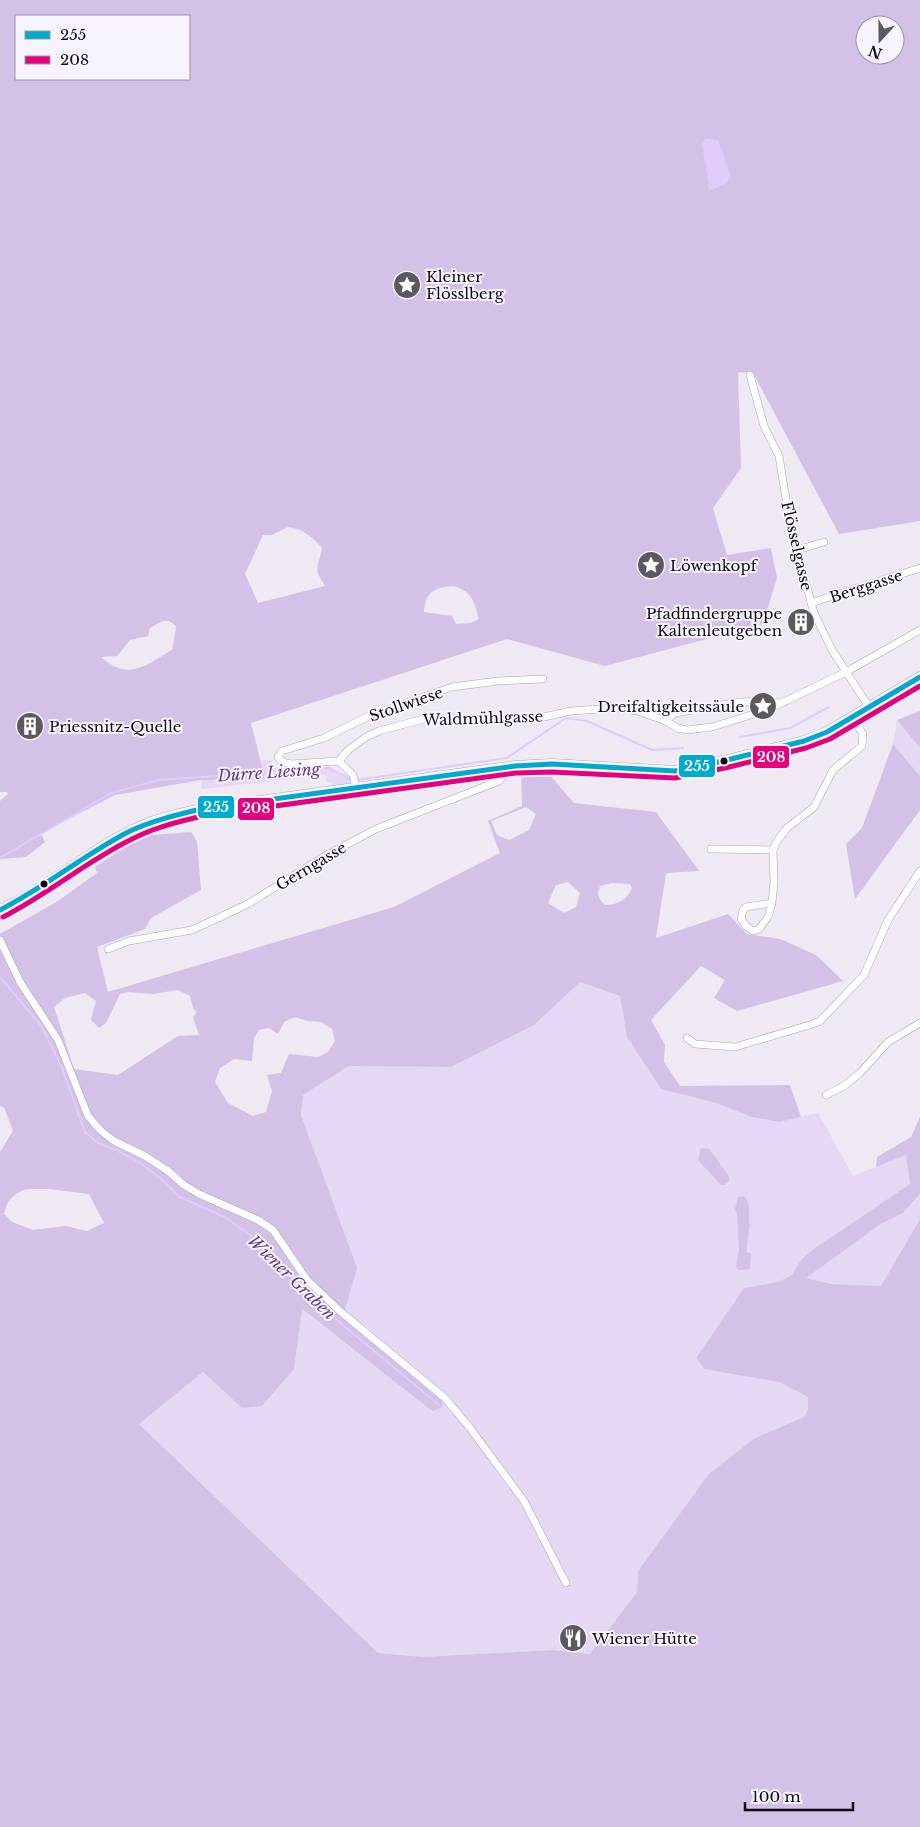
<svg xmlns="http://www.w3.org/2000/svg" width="920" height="1827" font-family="'Libre Baskerville',serif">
  <rect width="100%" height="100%" fill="#eee9f3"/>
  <!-- green -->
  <g fill="#e5d8f4">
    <path d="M897,720L920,748V776L893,744Z"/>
    <path d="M260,760H271L273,766L279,771L326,767L351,777L352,785L332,787V782H326L325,775L202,789L201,780L265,779Z"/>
    <path d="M580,981L620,996L627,1037L661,1089L713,1102L752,1117L779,1122L818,1113L853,1176L906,1155L910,1184L812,1250L801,1260L792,1275L778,1282L744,1288L696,1358L704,1369L779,1382L808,1397V1410L804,1417L755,1438L638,1571L637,1592L590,1654L552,1650L423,1657L378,1653L139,1424L203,1372L242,1408L294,1369L301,1309L432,1411L442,1400L343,1316L301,1115L303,1095L350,1066L451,1067L534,1025Z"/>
    <path d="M920,1194V1219L881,1286L831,1284L805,1278L881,1224L903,1213Z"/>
  </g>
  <!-- forest -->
  <g fill="#d3c1e7" fill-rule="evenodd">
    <path d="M0,0H920V521L839,534L753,373L738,372L741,468L713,508L727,555L771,548L777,578L763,624L605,666L507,639L251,723L265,779L201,780L115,795L41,833L45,842L26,857L0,859V801L8,794L7,792H0ZM16,16H189V79H16ZM865,25H895V55H865ZM288,527C303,529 313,537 322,548C319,568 312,566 325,586L258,603L245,574L263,535H272ZM454,586C473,592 474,602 479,619L471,623L456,624L452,616L424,612C425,591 436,587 454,586ZM162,621H169L176,626C176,635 172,642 173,649C147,665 129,682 101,657L117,656L130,640L148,636L150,628Z"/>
    <path d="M920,711V748L897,720Z"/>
    <path d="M893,744L920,776V810L855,899L846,844L862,828Z"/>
    <path d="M521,772H547L574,803L656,812L699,871L666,873L656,938L728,914L747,934L780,939L816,955L843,981L737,1011L714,998L725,980L701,966L651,1020L665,1045L664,1062L680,1086L790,1085L801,1117L779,1122L752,1117L713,1102L661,1089L627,1037L620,996L580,982L534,1025L451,1067L349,1066L303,1095L301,1115L357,1268L343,1316L442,1401V1407L432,1411L302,1309L294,1369L262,1406L242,1408L203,1372L139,1424L378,1653L423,1657L552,1650L590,1654L637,1592L638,1571L709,1474L755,1438L804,1417L808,1410V1397L779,1382L704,1369L696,1358L744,1288L778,1282L792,1275L801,1260L812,1250L910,1184L906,1155L876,1167L877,1157L911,1137L920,1117V1194L903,1213L881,1224L806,1278L831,1284L881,1286L920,1219V1827H0V1152L13,1131L4,1107L0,1106V934L58,901L97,873L95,867L127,846L152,835L191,832L197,841L201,890L151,918L145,929L97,947L108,992L394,907L500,853L488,821L522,806ZM526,807L536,814L529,830L509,840L497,835L491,821ZM568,882L580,893L576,907L564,913L548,903L556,885ZM612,883L630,884L632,888C628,899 618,905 605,905C599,899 596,895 600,886ZM178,990L190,996L193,1008L197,1012L193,1017L199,1035L178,1036L118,1075L74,1069L54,1007L65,998L85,993L96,1001L91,1020L99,1028L106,1023L120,994L128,992L152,994ZM295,1017L307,1021L321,1022L332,1029L335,1041L328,1052L318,1057L289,1054L281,1073L267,1075L272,1091L266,1112L253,1116L228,1103L215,1082L220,1068L234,1059L252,1061L254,1038L259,1030L269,1028L278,1034L284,1022ZM26,1189H50L89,1194L104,1223L87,1231L66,1226L33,1230L12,1222L4,1214C7,1200 13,1194 26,1189Z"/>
    <path d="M701,1148L709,1149L729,1176V1181L725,1185H721L698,1160Z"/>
    <path d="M741,1196L745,1197C752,1206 747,1216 750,1227C749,1230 746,1248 747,1252L751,1254L750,1269L739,1270L736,1266L739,1249L737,1214L735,1209L738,1197Z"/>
  </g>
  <!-- water -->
  <path fill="#e0cbfa" d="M706,138L718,140L730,174L727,183L712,190L709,189L702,144Z"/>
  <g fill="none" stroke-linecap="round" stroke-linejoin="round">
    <!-- stream -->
    <g stroke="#e0cbfa" stroke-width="2">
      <path d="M740,737L790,728L829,707"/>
      <path d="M356,780L507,758L566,718L587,721L652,750L683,748"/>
      <path d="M0,858L111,793L159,780L329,768L351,780"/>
      <path d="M0,977L42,1027L62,1068L85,1132L98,1143L118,1151L139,1162L161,1179L180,1197L226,1218L264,1245L310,1295L331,1315L439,1405"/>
    </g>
    <!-- street casing -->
    <g stroke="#aba8af" stroke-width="8">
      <g id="street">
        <path d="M750,375L764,426L779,456L790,524L814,613L832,650L869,707"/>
        <path d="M797,550L824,542"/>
        <path d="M811,603L920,568"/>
        <path d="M543,679L498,681L452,687L369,716L324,738L282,751L278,757L282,762L291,764L339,761L347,751L366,737L379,731L427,718H539L571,711L615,708L638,711L666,721L677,728L687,730L712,727L767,710L846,672L920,630"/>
        <path d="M666,721L675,713L739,702L765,701L779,703"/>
        <path d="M339,761L353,775L356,788"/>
        <path d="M711,849L773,850"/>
        <path d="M772,903L768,917L759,929L753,931L746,926L741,919L743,910L746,907L772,903L774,883L773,850L777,841L787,828L814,807L833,770L862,746L863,734L852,718"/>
        <path d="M0,940L20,982L58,1040L88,1116L100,1130L114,1141L145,1156L168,1171L184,1185L199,1194L258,1220L273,1230L307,1280L341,1312L445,1398L470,1428L524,1501L566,1583"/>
        <path d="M108,949L129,941L192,930L246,905L327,855L376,829L499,781L504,775V767"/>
        <path d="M687,1038L695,1044L735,1047L813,1024L820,1021L864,975L888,920L920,871"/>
        <path d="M826,1095L844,1086L860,1073L888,1042L920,1023"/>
      </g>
    </g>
    <!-- secondary casing -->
    <g stroke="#aba8af" stroke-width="11">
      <path id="secondary" d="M0,910C53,886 95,844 149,823C166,816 184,813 201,809L515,766L552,764L675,771L723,761L804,741L827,732L920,677"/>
    </g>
    <!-- street -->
    <use href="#street" stroke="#fcfcfd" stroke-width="7"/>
    <!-- secondary -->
    <use href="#secondary" stroke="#fcfcfd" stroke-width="10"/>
    <!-- bus-1 casing -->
    <g stroke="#f8f4ff" stroke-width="9">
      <path id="bus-1" d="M0,910C45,887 84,855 128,832C151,821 176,815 201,809L515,766L552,764L675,771L723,761L804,741L827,732L920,677"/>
    </g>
    <!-- bus-2 casing -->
    <g stroke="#f8f4ff" stroke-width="9">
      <path id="bus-2" d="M3,917C48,894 87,861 132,839C155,827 178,822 202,816L516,773L552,772L675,778L725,768L806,748L830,739L920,686"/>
    </g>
    <!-- bus-1 -->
    <use href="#bus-1" stroke="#00a9ce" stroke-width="5"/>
    <!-- bus-2 -->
    <use href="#bus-2" stroke="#e5007d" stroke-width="5"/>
  </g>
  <!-- icons -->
  <defs>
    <g id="sight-disc" transform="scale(1.4375)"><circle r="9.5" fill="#5c585f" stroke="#f8f4ff"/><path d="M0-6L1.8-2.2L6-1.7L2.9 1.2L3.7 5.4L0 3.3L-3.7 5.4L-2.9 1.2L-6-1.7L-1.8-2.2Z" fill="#fff"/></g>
    <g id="building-disc" transform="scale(1.4375)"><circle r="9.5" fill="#5c585f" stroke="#f8f4ff"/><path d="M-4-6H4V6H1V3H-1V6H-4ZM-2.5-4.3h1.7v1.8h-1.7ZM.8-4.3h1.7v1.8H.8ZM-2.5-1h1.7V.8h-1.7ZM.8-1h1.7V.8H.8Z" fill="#fff"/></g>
    <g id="restaurant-disc" transform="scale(1.4375)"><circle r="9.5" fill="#5c585f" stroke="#f8f4ff"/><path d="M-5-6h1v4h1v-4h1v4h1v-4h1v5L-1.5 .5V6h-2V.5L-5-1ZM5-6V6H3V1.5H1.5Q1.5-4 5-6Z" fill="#fff"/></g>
  </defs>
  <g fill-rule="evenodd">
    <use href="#sight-disc" x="407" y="285"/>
    <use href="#sight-disc" x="651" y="565"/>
    <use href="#building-disc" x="801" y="622"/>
    <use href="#sight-disc" x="763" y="706"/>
    <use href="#building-disc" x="30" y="726"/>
    <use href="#restaurant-disc" x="573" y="1638"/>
  </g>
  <!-- markers -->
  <g fill="#0d0a10" stroke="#f8f4ff" stroke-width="2">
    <circle cx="724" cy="761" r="4.5"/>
    <circle cx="44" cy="884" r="4.5"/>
  </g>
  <g text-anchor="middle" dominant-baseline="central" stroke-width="4" stroke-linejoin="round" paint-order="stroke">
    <!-- poi labels -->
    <g font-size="15" fill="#0d0a10" stroke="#f8f4ff" text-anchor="start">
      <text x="426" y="276">Kleiner<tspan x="426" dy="17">Flösslberg</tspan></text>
      <text x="670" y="565">Löwenkopf</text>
      <text x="782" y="613" text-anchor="end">Pfadfindergruppe<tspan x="782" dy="17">Kaltenleutgeben</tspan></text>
      <text x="744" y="706" text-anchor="end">Dreifaltigkeitssäule</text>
      <text x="49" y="726">Priessnitz-Quelle</text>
      <text x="592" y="1638">Wiener Hütte</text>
    </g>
    <!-- street labels -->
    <g font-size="15" fill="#0d0a10" stroke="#f8f4ff">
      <text transform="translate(797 546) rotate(77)">Flösselgasse</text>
      <text transform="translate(866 586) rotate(-18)">Berggasse</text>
      <text transform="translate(406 704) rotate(-19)">Stollwiese</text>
      <text transform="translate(483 718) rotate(-2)">Waldmühlgasse</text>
      <text transform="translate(311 866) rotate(-31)">Gerngasse</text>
    </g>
    <!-- water labels -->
    <g font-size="16" font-style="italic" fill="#5f3a84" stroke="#f8f4ff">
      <text transform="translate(269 772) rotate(-4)">Dürre Liesing</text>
      <text transform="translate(292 1277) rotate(44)">Wiener Graben</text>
    </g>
  </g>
  <g stroke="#f8f4ff" stroke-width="2">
    <rect x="752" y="745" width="38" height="24" rx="5" fill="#e5007d"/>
    <rect x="678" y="754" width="38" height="24" rx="5" fill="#00a9ce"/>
    <rect x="197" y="795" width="38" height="24" rx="5" fill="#00a9ce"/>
    <rect x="237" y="797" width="38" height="24" rx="5" fill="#e5007d"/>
  </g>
  <g font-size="14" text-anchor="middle" font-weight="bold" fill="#fff">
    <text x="771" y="762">208</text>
    <text x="697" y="771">255</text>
    <text x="216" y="812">255</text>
    <text x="256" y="813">208</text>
  </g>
  <!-- legend -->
  <rect x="15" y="15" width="175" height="65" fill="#f8f4ff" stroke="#9a969f"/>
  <rect x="25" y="31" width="25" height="8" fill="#00a9ce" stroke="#9a969f"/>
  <text x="60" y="40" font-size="15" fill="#0d0a10">255</text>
  <rect x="25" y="56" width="25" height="8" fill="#e5007d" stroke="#9a969f"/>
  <text x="60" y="65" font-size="15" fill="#0d0a10">208</text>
  <!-- north arrow -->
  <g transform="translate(880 40) rotate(201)"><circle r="24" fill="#f8f4ff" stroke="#9a969f"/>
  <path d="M0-4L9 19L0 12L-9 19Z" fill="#5c585f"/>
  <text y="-8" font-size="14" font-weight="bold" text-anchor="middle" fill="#0d0a10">N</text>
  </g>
  <!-- scale -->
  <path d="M745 1802v8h108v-8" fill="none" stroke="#0d0a10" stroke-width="2.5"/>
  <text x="752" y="1802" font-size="15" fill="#0d0a10" stroke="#f8f4ff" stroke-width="4" paint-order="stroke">100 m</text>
</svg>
